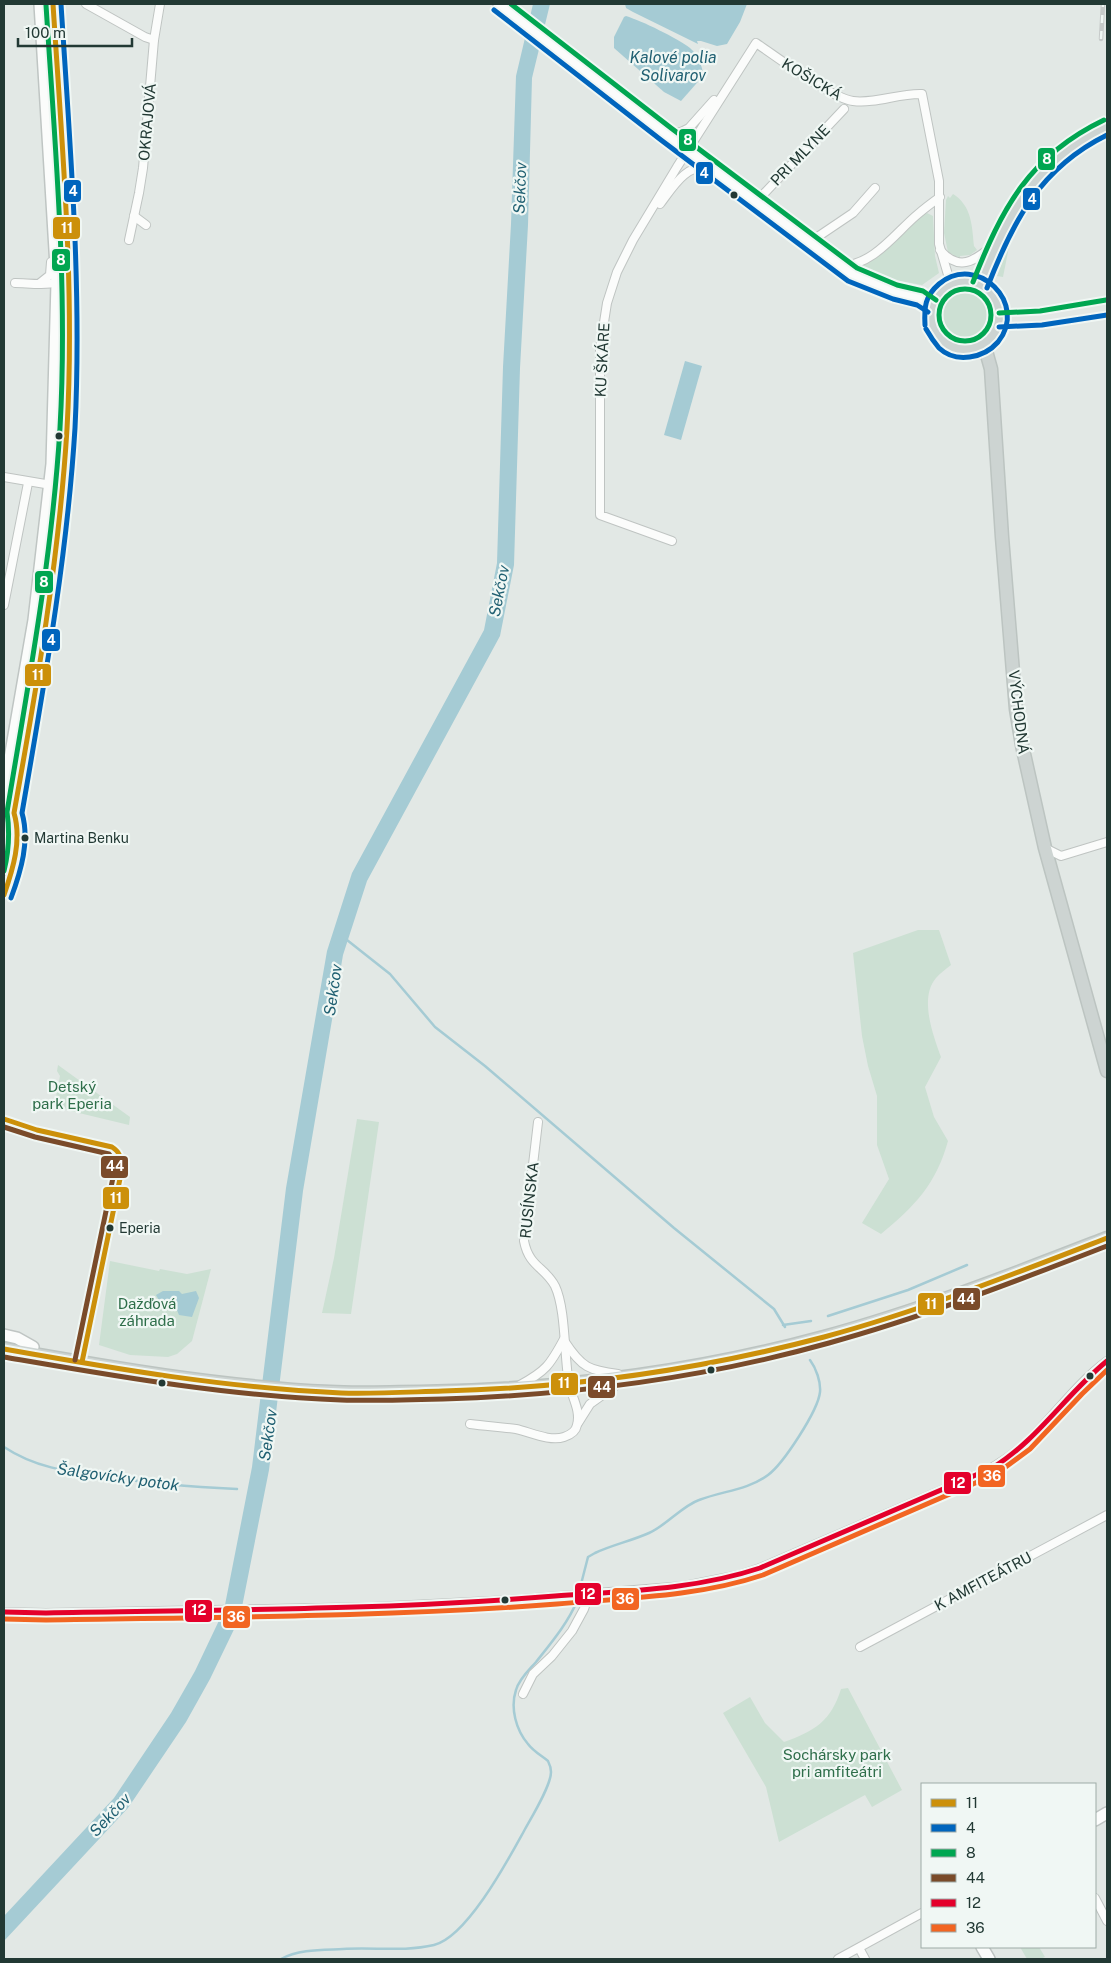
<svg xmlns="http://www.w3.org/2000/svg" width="1111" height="1963" font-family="'Public Sans',sans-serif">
  <rect width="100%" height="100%" fill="#e2e8e5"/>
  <!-- green -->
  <g fill="#cce0d3">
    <path d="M953,194C972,206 972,226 974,246L977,250L970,255L960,256V259L948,252L944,233L946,200L948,196L950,198Z"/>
    <path d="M927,213L933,216L935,256L939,273L922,285L890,279L864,270L863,266L890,246L918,217Z"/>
    <path d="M1010,242L1003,277L997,276Z"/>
    <circle cx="965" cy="316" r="25"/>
    <path d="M918,930H939L951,965C946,969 940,973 936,978C919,998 933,1035 941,1057L925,1087L934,1117L948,1141C936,1184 915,1206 881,1234L862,1223L889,1179L877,1145V1096L868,1066L862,1036L853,953Z"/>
    <path d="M58,1065L130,1117L129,1125L54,1107L60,1076L57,1071Z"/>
    <path d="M357,1119L379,1122L351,1314L322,1313L334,1258Z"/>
    <path d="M110,1261L159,1271L160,1269L187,1274L211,1269L192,1341L177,1354L168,1357L130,1355L99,1345Z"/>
    <path d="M848,1688L902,1790L872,1807L865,1795L779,1842L766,1787L723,1713L750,1697L765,1723L784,1742C815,1731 831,1721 841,1689Z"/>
    <path d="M1020,1947H1039L1045,1957L1040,1959H1027Z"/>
  </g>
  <!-- water -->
  <g fill="#a5cbd4">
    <path d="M533,4H550L532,78L528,225L520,368L514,565L500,636L367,881L343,955L303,1191L269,1470L240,1617L210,1679L186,1722L128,1808L4,1941V1916L114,1798L171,1713L195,1671L224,1610L252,1467L286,1188L327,951L352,873L484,630L497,563L503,367L511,224L516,76Z"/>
    <path d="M625,4H747L740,22L727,44L717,46L701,41H697L698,44L633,12L626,8Z"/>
    <path d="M626,16C642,21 677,38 690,48C697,54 703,66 703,76L681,101L664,92L614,48V37L624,17Z"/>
    <path d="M685,361L702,366L681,440L664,435Z"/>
    <path d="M163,1291H179L182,1294L196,1291L199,1298L192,1317L179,1315L174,1303L160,1302L156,1295Z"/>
  </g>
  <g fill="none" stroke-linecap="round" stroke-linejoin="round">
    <!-- stream -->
    <g stroke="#a5cbd4" stroke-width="2.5">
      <path d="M347,940L390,974L435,1027L485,1066L674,1228L774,1309L785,1327"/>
      <path d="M828,1316L908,1290L967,1265"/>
      <path d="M783,1325L811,1321"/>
      <path d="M4,1447C37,1469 72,1472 110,1477C153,1484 194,1487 237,1489"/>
      <path d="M579,1592L588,1557L595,1553C612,1545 631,1541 649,1533C667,1525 682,1506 699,1500C722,1491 748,1490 768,1475C783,1464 818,1411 820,1392C821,1382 816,1368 810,1360"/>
      <path d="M281,1959C299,1949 323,1950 343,1949C374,1947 404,1952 434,1945C467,1937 508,1860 524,1831C531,1818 551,1786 551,1772C551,1769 550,1765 548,1761C542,1756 533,1751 528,1744C516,1730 510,1708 516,1690C519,1679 529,1670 536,1662C551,1643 568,1623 577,1601"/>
    </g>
    <!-- street casing -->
    <g stroke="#bfc4c2" stroke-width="10">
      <g id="street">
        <path d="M86,4L145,37L154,40"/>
        <path d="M666,134L681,132L689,128L714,100"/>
        <path d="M757,201L844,109"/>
        <path d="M660,204C673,187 686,163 710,168"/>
        <path d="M134,216L146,225"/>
        <path d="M129,240L139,193L143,168L154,40L160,4"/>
        <path d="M810,242L853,213L875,188"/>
        <path d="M940,250C960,273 975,260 994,245"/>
        <path d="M841,266C874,265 895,233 918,214C925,208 933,202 940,197"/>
        <path d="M15,283C31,283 57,288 69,276"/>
        <path d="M40,283L50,275L51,262"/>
        <path d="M4,477L63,487"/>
        <path d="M672,541L600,515V348L607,303L617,272L633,240L677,167L756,43C777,57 831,98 853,101C876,104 899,93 922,94L939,181V244L951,285"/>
        <path d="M4,605L28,483"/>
        <path d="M1045,848L1061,856L1107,842"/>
        <path d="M565,1342C582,1368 589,1370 618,1374"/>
        <path d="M520,1385C546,1371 550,1365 564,1339"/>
        <path d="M578,1423L590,1404L625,1379"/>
        <path d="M470,1424C485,1426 501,1427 516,1429C530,1432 550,1442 564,1437C570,1435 576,1431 577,1425C581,1411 572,1397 569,1384C564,1357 566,1309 555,1286C545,1267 529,1267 524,1241L538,1122"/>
        <path d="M4,1612L46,1613L372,1607L510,1600L684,1586L739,1575L760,1568L986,1471C1002,1462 1017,1452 1030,1439C1056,1414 1077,1383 1107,1361"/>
        <path d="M860,1647L1107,1515"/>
        <path d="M523,1694L533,1674L552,1656L572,1631L584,1609L589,1594"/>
        <path d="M1095,1898L1107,1921"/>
        <path d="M859,1948L865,1959"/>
        <path d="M838,1959L922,1913"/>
      </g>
    </g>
    <!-- secondary casing -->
    <g stroke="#bfc5c3" stroke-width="14">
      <g id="secondary">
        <path d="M499,4L666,134L853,275L895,292L920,298L932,306"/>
        <path d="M4,793L34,620L52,464L57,283L40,4"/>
        <path d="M4,869L50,608L63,487L67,428L69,373V276L53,4"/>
        <path d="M4,1335L17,1338L33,1347"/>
        <path d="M1095,1820L1107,1813"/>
        <path d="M982,1947L989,1959"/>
      </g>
    </g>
    <!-- primary casing -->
    <g stroke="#bcc4c1" stroke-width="15">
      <g id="primary">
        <circle cx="965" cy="316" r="34"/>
        <path d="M980,285C1004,220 1039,153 1107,127"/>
        <path d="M984,344L991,369L1002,537L1016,709L1022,745L1045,848L1107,1071"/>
        <path d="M4,1349C112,1368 220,1387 330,1392C360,1394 390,1392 420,1392C556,1390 692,1373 824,1337C920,1311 1014,1274 1107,1238"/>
      </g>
    </g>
    <!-- street -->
    <use href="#street" stroke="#fbfcfb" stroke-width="8"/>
    <!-- secondary -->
    <use href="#secondary" stroke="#fbfcfb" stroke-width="11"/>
    <!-- primary -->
    <use href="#primary" stroke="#cdd4d2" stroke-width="12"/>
    <!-- rail casing -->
    <g stroke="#c6cac9" stroke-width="4.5">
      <path id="rail" d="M1101,39L1103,4"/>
    </g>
    <!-- rail -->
    <use href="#rail" stroke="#f0f7f4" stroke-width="2.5" stroke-dasharray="8" stroke-linecap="butt"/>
    <!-- bus-1 casing -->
    <g stroke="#f0f7f4" stroke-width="9">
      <g id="bus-1">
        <path d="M4,895C13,869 22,840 14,813C37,686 59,558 67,429C75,287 62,145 53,4"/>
        <path d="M4,1119L37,1130L112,1147C120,1152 122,1159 122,1169L82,1362"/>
        <path d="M4,1349C116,1369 228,1388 341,1393C375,1394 409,1392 443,1391C572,1388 699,1370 824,1337C920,1311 1014,1274 1107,1238"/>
      </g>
    </g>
    <!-- bus-2 casing -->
    <g stroke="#f0f7f4" stroke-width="9">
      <g id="bus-2">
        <path d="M494,10L661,140L848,281L893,299L917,305L928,312"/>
        <path d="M987,288C1013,221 1040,168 1107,135"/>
        <path d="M925,325C924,307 925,296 939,284C977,252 1029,304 998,342C984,358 956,364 939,348C934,342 930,336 926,329"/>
        <path d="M999,327L1042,325L1107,315"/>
        <path d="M11,898C21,871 30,841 22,813C44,685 67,558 75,428C82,287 70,145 61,4"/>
      </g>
    </g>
    <!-- bus-3 casing -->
    <g stroke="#f0f7f4" stroke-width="9">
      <g id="bus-3">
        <path d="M511,4L671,128L857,268L897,285L923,291L936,300"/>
        <path d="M973,282C1002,208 1029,156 1104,120"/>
        <circle cx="965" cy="315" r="26"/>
        <path d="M999,313L1040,311L1106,300"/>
        <path d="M4,871C9,851 10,833 7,812C28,685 52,558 60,428C68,287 55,145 46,5"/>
      </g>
    </g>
    <!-- bus-4 casing -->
    <g stroke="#f0f7f4" stroke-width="9">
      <g id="bus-4">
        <path d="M4,1127L35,1137L109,1154L113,1159L115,1168L75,1360"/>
        <path d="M4,1357C115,1376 227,1396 341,1400C375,1401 409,1400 443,1399C573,1395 704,1378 829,1343C924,1317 1016,1281 1107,1246"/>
      </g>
    </g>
    <!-- bus-5 casing -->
    <g stroke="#f0f7f4" stroke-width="9">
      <path id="bus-5" d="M4,1612L46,1613C216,1610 386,1610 555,1596C624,1591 694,1590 760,1568L992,1468C1038,1440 1066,1394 1107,1361"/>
    </g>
    <!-- bus-6 casing -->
    <g stroke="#f0f7f4" stroke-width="9">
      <path id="bus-6" d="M4,1619L46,1620C217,1617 387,1617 557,1604C626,1598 697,1597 763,1575L996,1474L1030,1449L1082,1394L1107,1370"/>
    </g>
    <!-- bus-1 -->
    <use href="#bus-1" stroke="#cc900a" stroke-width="5"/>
    <!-- bus-2 -->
    <use href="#bus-2" stroke="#0065bd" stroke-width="5"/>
    <!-- bus-3 -->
    <use href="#bus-3" stroke="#00a651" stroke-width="5"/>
    <!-- bus-4 -->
    <use href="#bus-4" stroke="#7a4b2a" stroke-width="5"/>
    <!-- bus-5 -->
    <use href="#bus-5" stroke="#e4002b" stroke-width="5"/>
    <!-- bus-6 -->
    <use href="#bus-6" stroke="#f26522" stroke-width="5"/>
  </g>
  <!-- markers -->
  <g fill="#223934" stroke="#f0f7f4" stroke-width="2">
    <circle cx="734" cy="195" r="4.5"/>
    <circle cx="59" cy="436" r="4.5"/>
    <circle cx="25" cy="838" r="4.5"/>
    <circle cx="110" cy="1228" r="4.5"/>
    <circle cx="711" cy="1370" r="4.5"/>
    <circle cx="1090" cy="1376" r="4.5"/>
    <circle cx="162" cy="1383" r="4.5"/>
    <circle cx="505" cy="1600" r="4.5"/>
  </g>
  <g text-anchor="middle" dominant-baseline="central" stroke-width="4.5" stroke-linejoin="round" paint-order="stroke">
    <!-- bus labels -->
    <g font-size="14" fill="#223934" stroke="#f0f7f4" text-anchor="start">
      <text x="34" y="838">Martina Benku</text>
      <text x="119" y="1228">Eperia</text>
    </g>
    <!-- street labels -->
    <g font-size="15" fill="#223934" stroke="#f0f7f4">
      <text transform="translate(812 79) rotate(31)">KOŠICKÁ</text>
      <text transform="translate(147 122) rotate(-85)">OKRAJOVÁ</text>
      <text transform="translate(800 155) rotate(-46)">PRI MLYNE</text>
      <text transform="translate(602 360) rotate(-87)">KU ŠKÁRE</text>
      <text transform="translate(1019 712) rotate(83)">VÝCHODNÁ</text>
      <text transform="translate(529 1200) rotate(-84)">RUSÍNSKA</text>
      <text transform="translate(983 1581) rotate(-28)">K AMFITEÁTRU</text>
    </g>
    <!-- park labels -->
    <g font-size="15" fill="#2e6e4a" stroke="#f0f7f4">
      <text x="72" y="1086">Detský<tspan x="72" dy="17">park Eperia</tspan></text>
      <text x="147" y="1303">Dažďová<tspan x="147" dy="17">záhrada</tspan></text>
      <text x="837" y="1754">Sochársky park<tspan x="837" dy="17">pri amfiteátri</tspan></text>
    </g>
    <!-- water labels -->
    <g font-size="16" font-style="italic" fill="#206072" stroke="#f0f7f4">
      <text x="673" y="57">Kalové polia<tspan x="673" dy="18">Solivarov</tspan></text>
      <text transform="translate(520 188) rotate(-88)">Sekčov</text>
      <text transform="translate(499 591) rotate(-79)">Sekčov</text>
      <text transform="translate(333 990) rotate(-82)">Sekčov</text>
      <text transform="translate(268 1435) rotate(-82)">Sekčov</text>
      <text transform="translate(118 1477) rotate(8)">Šalgovícky potok</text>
      <text transform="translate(110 1815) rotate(-47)">Sekčov</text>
    </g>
  </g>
  <g stroke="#f0f7f4" stroke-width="2">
    <rect x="678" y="128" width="19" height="24" rx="5" fill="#00a651"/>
    <rect x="1037" y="147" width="19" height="24" rx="5" fill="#00a651"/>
    <rect x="695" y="161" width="19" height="24" rx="5" fill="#0065bd"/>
    <rect x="63" y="179" width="19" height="24" rx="5" fill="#0065bd"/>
    <rect x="1022" y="187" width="19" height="24" rx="5" fill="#0065bd"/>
    <rect x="52" y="216" width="29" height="24" rx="5" fill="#cc900a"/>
    <rect x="51" y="248" width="20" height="24" rx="5" fill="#00a651"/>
    <rect x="34" y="570" width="20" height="24" rx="5" fill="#00a651"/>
    <rect x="41" y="628" width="20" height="24" rx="5" fill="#0065bd"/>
    <rect x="24" y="663" width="28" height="24" rx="5" fill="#cc900a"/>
    <rect x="100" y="1155" width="29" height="24" rx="5" fill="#7a4b2a"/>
    <rect x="102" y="1186" width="28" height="24" rx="5" fill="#cc900a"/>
    <rect x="952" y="1287" width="29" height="24" rx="5" fill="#7a4b2a"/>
    <rect x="917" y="1292" width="28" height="24" rx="5" fill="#cc900a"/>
    <rect x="550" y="1372" width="29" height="24" rx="5" fill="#cc900a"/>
    <rect x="587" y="1375" width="29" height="24" rx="5" fill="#7a4b2a"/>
    <rect x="977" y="1464" width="29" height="24" rx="5" fill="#f26522"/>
    <rect x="943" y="1471" width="29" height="24" rx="5" fill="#e4002b"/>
    <rect x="574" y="1582" width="28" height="24" rx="5" fill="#e4002b"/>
    <rect x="611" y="1587" width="29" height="24" rx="5" fill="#f26522"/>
    <rect x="184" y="1599" width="29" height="24" rx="5" fill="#e4002b"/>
    <rect x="222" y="1605" width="29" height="24" rx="5" fill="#f26522"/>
  </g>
  <g font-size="14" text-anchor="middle" font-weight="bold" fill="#fff">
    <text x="688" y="145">8</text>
    <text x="1047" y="164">8</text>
    <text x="704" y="178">4</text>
    <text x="73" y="196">4</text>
    <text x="1032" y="204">4</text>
    <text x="67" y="233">11</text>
    <text x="61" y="265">8</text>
    <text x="44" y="587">8</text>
    <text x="51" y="645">4</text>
    <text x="38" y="680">11</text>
    <text x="115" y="1171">44</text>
    <text x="116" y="1203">11</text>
    <text x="966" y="1304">44</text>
    <text x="931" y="1309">11</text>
    <text x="564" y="1388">11</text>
    <text x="602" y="1392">44</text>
    <text x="992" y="1481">36</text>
    <text x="958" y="1488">12</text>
    <text x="588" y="1599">12</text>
    <text x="625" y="1604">36</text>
    <text x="199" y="1615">12</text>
    <text x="236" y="1622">36</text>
  </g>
  <!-- border -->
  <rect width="1111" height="1963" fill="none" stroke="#223934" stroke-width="10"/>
  <!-- legend -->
  <rect x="921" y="1783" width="175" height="165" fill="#f0f7f4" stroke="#9eaba7"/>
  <rect x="931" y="1799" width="25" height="8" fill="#cc900a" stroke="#9eaba7"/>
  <text x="966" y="1808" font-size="15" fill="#223934">11</text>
  <rect x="931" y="1824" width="25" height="8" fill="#0065bd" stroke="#9eaba7"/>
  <text x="966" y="1833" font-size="15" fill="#223934">4</text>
  <rect x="931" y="1849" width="25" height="8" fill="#00a651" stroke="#9eaba7"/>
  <text x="966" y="1858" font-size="15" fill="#223934">8</text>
  <rect x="931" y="1874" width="25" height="8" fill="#7a4b2a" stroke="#9eaba7"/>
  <text x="966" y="1883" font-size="15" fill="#223934">44</text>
  <rect x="931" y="1899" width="25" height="8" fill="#e4002b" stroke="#9eaba7"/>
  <text x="966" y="1908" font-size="15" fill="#223934">12</text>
  <rect x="931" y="1924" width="25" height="8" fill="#f26522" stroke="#9eaba7"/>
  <text x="966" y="1933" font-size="15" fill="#223934">36</text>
  <!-- scale -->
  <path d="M18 38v8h114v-8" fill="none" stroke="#223934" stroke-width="2.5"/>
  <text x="25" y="38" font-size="15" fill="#223934" stroke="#f0f7f4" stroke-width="4" paint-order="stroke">100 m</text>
</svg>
